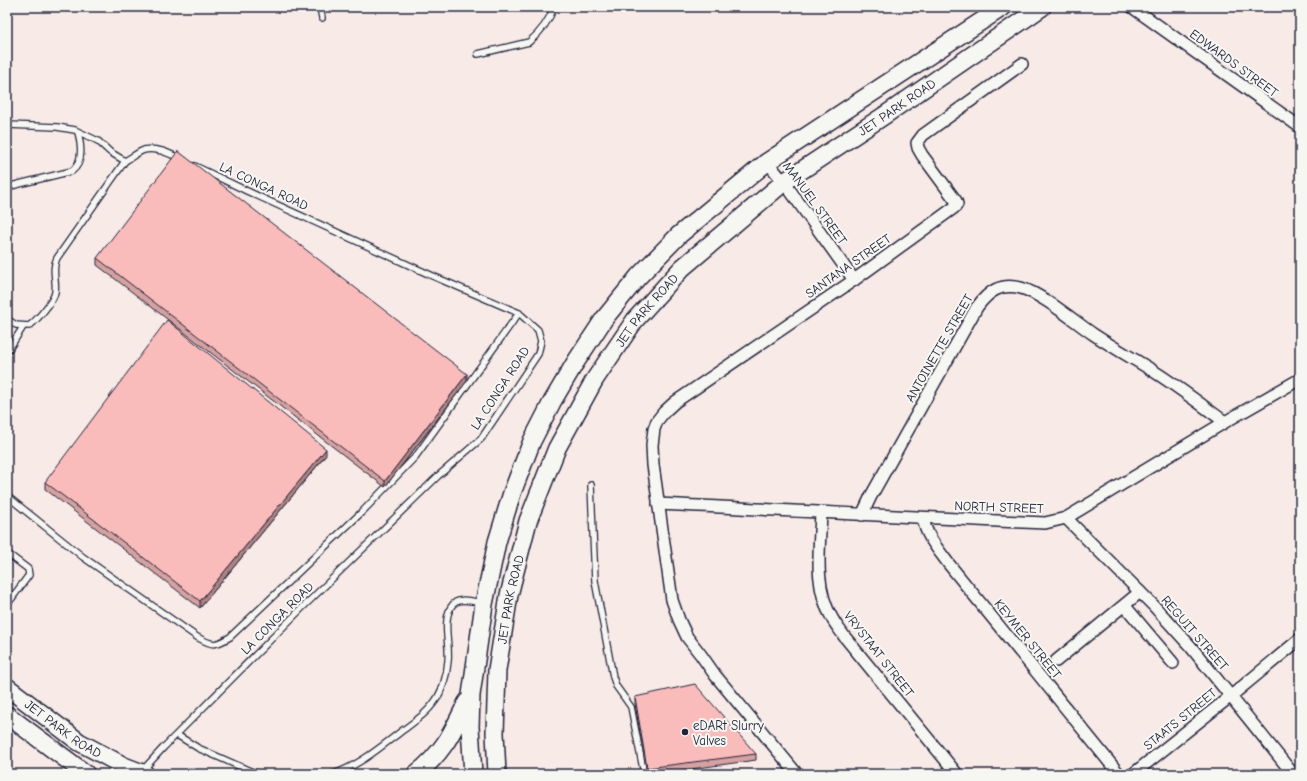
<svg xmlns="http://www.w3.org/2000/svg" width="1307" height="781" font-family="'Comic Neue',sans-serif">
  <rect width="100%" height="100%" fill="#f7eae7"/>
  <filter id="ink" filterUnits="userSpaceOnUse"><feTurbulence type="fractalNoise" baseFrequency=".025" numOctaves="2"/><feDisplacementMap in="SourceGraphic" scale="8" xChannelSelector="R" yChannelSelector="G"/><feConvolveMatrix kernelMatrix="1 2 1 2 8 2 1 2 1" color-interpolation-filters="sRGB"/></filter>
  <g filter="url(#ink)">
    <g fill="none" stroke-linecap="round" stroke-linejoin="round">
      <!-- service casing -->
      <g stroke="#22223b" stroke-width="8">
        <g id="service">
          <path d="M320,7L322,18"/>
          <path d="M478,54L529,42C541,32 549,21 554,7"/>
          <path d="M7,125L57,127L75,130L98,141L110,152L125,161L57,258C51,270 57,280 55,292C54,301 36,321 29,326L16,325L7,319"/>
          <path d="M125,161C131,158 138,152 144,150C157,147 170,154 181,159"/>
          <path d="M7,187L72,171C84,162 81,145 78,132"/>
          <path d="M7,352L23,327"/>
          <path d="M591,485L595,581L613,677L616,686L631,707L644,774"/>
          <path d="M7,496L83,557L197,637C213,646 215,646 230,637L363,511L416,456L519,313"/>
          <path d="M7,553L28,569L29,575L12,598"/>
          <path d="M7,594L12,598L7,604"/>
          <path d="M177,735L198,748L257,774"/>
          <path d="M142,771L164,747L303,607L438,476L481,439L538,354L541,341L538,330L519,313L435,277L247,191L195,166"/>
          <path d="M333,774C359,766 382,746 403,730C414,722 425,715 433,704C442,693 447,676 448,661C450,644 442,623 451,607C457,596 472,601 482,603"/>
          <path d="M710,774L727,773L735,774"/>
        </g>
      </g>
      <!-- minor casing -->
      <g stroke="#22223b" stroke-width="14">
        <g id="minor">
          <path d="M1132,7L1300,127"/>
          <path d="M767,162L784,182L854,280"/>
          <path d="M658,504C787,510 916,518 1045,523L1066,518L1225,422L1300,379"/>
          <path d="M821,512C820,546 813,586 832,618C835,624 840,630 844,636L957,774"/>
          <path d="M862,515L871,496L977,307C989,291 1000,283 1021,288C1042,294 1074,321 1093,334C1114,348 1136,360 1158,374C1181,389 1203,406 1225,422"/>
          <path d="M923,518C926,536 937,548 948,563L1119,774"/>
          <path d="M1066,518L1154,606L1191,647L1293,774"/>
          <path d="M1125,606L1173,663"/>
          <path d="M1056,661L1140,592"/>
          <path d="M797,774L715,675L701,655L687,637L679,620L672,600L653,465L652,445L654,429L657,421L664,412L675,402L854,280L955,207L957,204L956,201L922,155L918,148L917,143L923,135L1022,64"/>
          <path d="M1133,774L1231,696L1300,639"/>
        </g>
      </g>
      <!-- primary casing -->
      <g stroke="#22223b" stroke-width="20">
        <g id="primary">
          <path id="s1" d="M7,687L79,742L124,766L145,774"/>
          <path d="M7,715L86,774"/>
          <path d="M416,774C444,752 452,733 467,702"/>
          <path d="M473,774L470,727L471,695L484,604L497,542L512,493L532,441L552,402L575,363L604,319L638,277L679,235L767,162L1003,7"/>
          <path id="s2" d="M497,774L495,733L497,670L509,595L528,521L557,448L595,379L635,320L682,268L784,182L885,115L1042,7"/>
        </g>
      </g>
      <!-- service -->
      <use href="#service" stroke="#f6f6f2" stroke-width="5.5"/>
      <!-- minor -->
      <use href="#minor" stroke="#f6f6f2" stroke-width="11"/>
      <!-- primary -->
      <use href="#primary" stroke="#f6f6f2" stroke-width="17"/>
    </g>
    <!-- wall -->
    <g fill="#d6a2a1" stroke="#22223b">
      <path d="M97,258L467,381L385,487L97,265Z"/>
      <path d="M326,455L200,608L45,489V482Z"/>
      <path d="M635,697L756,754V760L654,774H647L635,704Z"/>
    </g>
    <!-- shaded-wall -->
    <g fill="#ae8483" stroke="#22223b">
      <path d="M467,374V381L385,487V481Z"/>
      <path d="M326,449V455L200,608V601Z"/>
    </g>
    <!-- building -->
    <g fill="#f9bcbb" stroke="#22223b">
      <path d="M178,151L467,374L385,481L97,258Z"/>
      <path d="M167,320L326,449L200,601L45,482Z"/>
      <path d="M695,684L756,754L647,768L635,697Z"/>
    </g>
  </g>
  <!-- markers -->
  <circle fill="#22223b" stroke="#f6f6f2" stroke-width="1.5" cx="685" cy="732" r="4"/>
  <g text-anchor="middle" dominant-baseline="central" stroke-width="4" stroke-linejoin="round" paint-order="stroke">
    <!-- street labels -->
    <g font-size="13" fill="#22223b" stroke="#f6f6f2">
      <text transform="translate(1234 63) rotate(36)">EDWARDS STREET</text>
      <text stroke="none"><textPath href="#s2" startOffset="824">JET PARK ROAD</textPath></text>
      <text transform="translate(264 186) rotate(25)">LA CONGA ROAD</text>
      <text transform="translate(815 203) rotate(54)">MANUEL STREET</text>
      <text transform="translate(848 266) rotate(-35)">SANTANA STREET</text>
      <text stroke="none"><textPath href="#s2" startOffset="500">JET PARK ROAD</textPath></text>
      <text transform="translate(939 348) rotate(-60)">ANTOINETTE STREET</text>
      <text transform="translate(500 388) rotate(-57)">LA CONGA ROAD</text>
      <text transform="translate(999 507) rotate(2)">NORTH STREET</text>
      <text stroke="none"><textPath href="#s2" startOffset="176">JET PARK ROAD</textPath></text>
      <text transform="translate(277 618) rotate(-45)">LA CONGA ROAD</text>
      <text transform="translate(1195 633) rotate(49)">REGUIT STREET</text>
      <text transform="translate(1028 639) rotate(51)">KEYMER STREET</text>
      <text transform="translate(879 654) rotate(52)">VRYSTAAT STREET</text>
      <text transform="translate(1180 719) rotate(-39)">STAATS STREET</text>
      <text stroke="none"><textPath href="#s1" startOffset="70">JET PARK ROAD</textPath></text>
    </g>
    <!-- poi labels -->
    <g font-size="13" fill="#22223b" stroke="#f6f6f2" text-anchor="start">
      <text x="693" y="725">eDARt Slurry<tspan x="693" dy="15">Valves</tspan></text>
    </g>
  </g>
  <!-- margin -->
  <rect width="1307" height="781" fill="none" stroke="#f6f6f2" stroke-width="24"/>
  <rect x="12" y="12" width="1283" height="757" fill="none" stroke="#22223b" stroke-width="1.5" filter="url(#ink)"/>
</svg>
